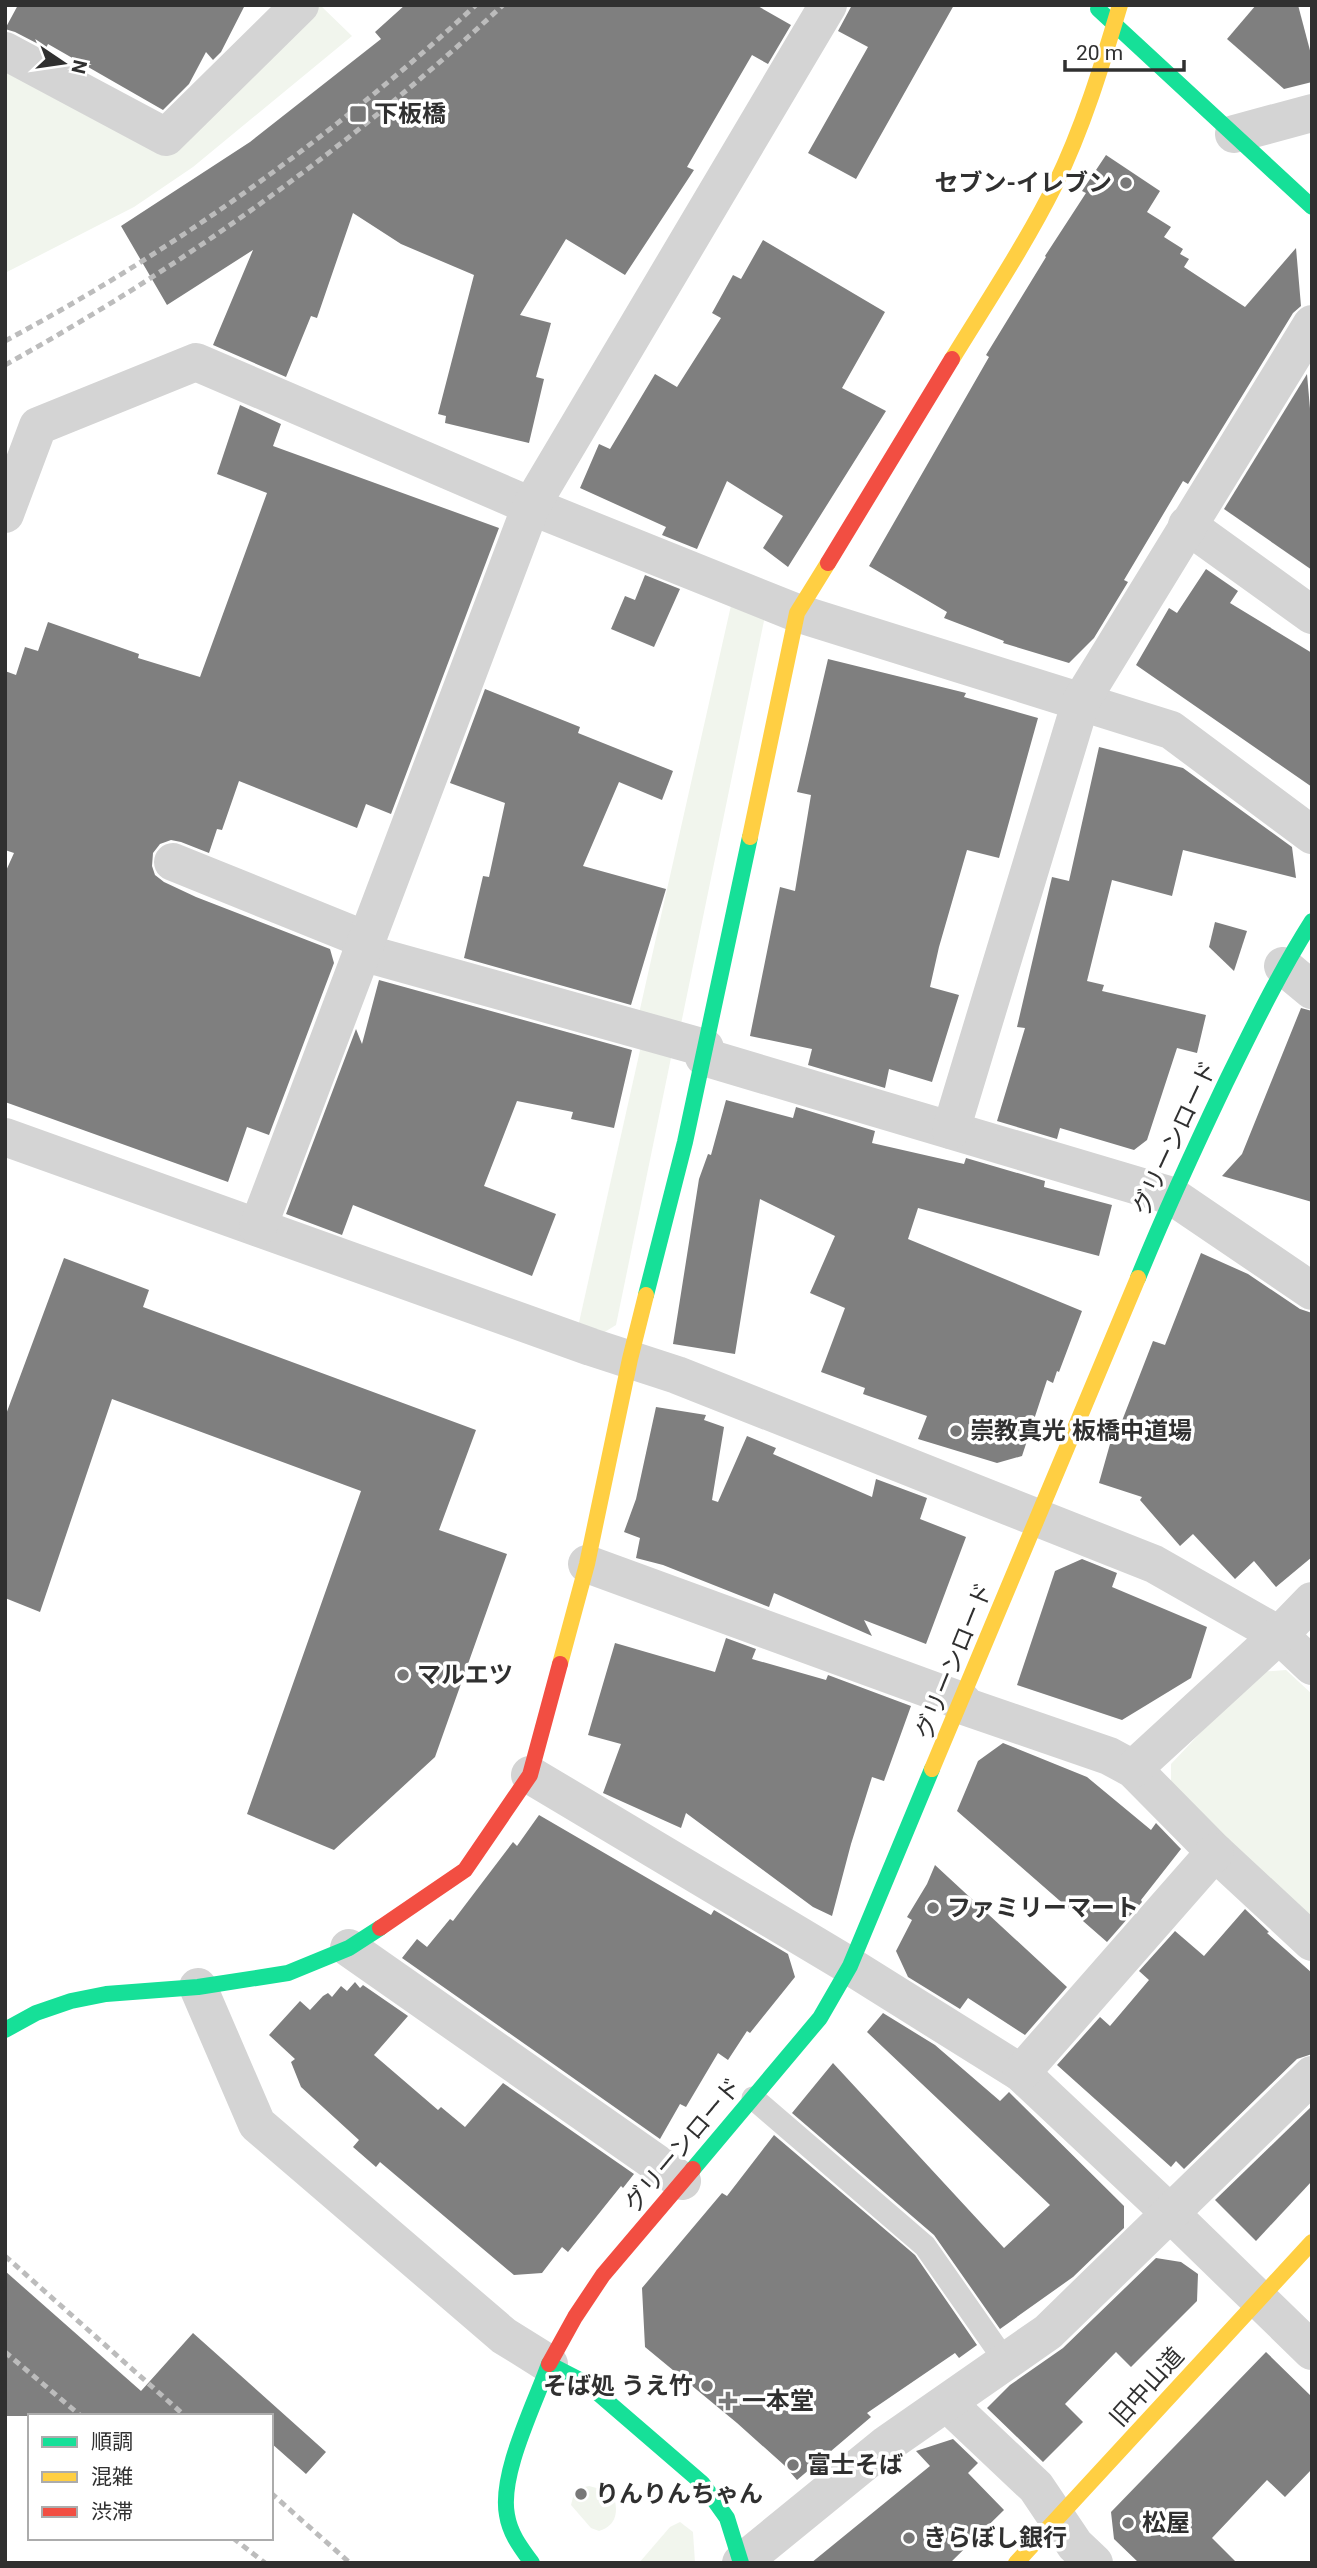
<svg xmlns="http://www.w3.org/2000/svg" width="1317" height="2568" font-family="Roboto,'Noto Sans JP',sans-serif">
  <rect width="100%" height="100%" fill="#fff"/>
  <!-- green -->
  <g fill="#f1f5ed">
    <path d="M310,5H320L352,36L193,167L134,207L5,273V60L167,146Z"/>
    <path d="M732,601L765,616L681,1024L638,1018Z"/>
    <path d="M641,1046L672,1053L616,1325L603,1333L578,1327Z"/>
    <path d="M1286,1670L1312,1694V1920L1171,1785V1764L1258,1672Z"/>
    <path d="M589,2486L604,2490L615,2501C618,2516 614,2526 599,2531L591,2528L571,2505L575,2489Z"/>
    <path d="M680,2522L693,2532L695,2563H639L670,2527Z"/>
  </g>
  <!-- building -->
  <g fill="#7f7f7f">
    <path d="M18,5H245L221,52L213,60L206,52L189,84L163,110L48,44L46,48L15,32L5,29Z"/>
    <path d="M405,5H756L791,25L768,64L752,55L687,167L694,170L625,275L566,239L520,315L551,323L536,377L544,379L529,443L445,423L446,416L438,414L474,275L401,244L353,213L317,318L311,316L286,377L213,345L253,250L167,305L121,226L250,142L381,39L375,32Z"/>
    <path d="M852,5H954L856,179L808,153L868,47L838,31Z"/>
    <path d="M1256,5H1298L1312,58V82L1284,89L1227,39Z"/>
    <path d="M1106,155L1160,191L1147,212L1171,227L1164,237L1183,249L1180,254L1189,259L1184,267L1245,307L1296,248L1301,306L1293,313L1188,484L1183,481L1124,580L1128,582L1094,638L1069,663L1003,643L1004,641L944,618L947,612L869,566L989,357L986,355L1046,257L1045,256L1086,193L1082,191Z"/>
    <path d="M763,240L885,312L842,388L886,411L788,567L763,548L783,516L727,481L697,549L662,535L666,527L580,488L599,444L610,449L655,374L677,387L721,318L712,313L733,275L741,279Z"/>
    <path d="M1307,374L1312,432V570L1224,509Z"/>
    <path d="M240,405L281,424L273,446L499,528L391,814L366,804L357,828L239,781L222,830L217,829L209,853L181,842L171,840L160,844L153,853L152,866L155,875L164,882L196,897L330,949L334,963L269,1135L247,1127L228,1182L5,1102V873L14,853L5,850V671L16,675L25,647L38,651L48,622L139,654L138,658L200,677L267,493L217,474Z"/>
    <path d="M1206,569L1238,591L1230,603L1312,653V787L1136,665L1169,608L1177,613Z"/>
    <path d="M645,575L680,589L654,647L611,629L625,596L635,600Z"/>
    <path d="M828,659L966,693L964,697L1038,718L999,858L967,850L939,947L930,987L959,995L932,1082L889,1069L885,1088L808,1065L812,1049L750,1036L780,887L795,891L811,795L797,792Z"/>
    <path d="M485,689L580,727L578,733L673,771L662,800L619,782L583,866L666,889L631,1005L464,958L483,876L489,877L505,803L450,783Z"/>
    <path d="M1099,747L1183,768L1292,847L1296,878L1183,850L1172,896L1112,880L1087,981L1104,985L1102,991L1206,1015L1197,1053L1177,1048L1147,1140L1134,1150L1060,1128L1057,1139L997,1121L1025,1028L1017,1027L1052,877L1069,881Z"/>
    <path d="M1215,922L1247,931L1234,971L1209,947Z"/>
    <path d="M379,980L632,1050L614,1128L571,1119L573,1112L517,1101L484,1186L556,1214L532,1276L353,1205L342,1235L286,1214L356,1029L362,1044Z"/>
    <path d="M1301,1008L1312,1011V1202L1222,1176L1242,1154Z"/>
    <path d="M726,1100L793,1118L796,1107L875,1131L872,1143L964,1164L966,1158L1045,1181L1044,1187L1112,1205L1099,1256L918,1208L908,1239L1082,1311L1059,1372L1057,1371L1053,1383L1047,1380L1022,1456L997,1463L918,1439L927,1416L863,1394L865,1388L821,1372L845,1308L810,1293L835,1236L760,1199L735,1354L673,1344L699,1179L708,1154L711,1155Z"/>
    <path d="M1201,1253L1248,1274L1300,1309L1312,1313V1557L1276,1587L1254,1561L1235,1579L1193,1534L1180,1546L1140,1500L1142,1497L1099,1483L1110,1444H1113L1153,1341L1165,1345Z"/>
    <path d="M64,1258L149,1290L143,1307L476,1430L439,1530L507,1554L435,1757L334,1850L247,1814L361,1491L112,1399L40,1612L5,1598V1417Z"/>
    <path d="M656,1407L706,1415L704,1420L724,1427L712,1500L718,1502L747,1436L776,1448L773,1454L872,1497L876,1479L927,1498L920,1519L966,1537L926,1644L864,1620L872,1636L774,1593L769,1607L663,1565L636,1558L640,1538L624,1532L636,1499Z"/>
    <path d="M1082,1559L1117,1573L1112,1587L1207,1627L1191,1678L1122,1720L1017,1685L1055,1571Z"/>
    <path d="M726,1638L756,1649L752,1659L826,1680L828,1675L911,1706L884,1781L872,1777L851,1844L832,1916L813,1907L686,1813L681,1828L603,1793L621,1744L588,1735L615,1643L715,1672Z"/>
    <path d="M1003,1743L1087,1777L1151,1830L1156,1823L1181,1849L1141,1900L1142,1902L1107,1942L957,1811L978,1761Z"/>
    <path d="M539,1815L711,1915L714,1910L788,1954L795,1977L750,2033L747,2031L728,2060L718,2053L686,2107L680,2104L660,2139L402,1958L417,1939L427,1947L450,1919L453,1921L513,1842L517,1846Z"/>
    <path d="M935,1865L1067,1987L1025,2035L968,1998L960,2009L908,1977L896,1951L912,1920L907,1917L927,1884Z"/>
    <path d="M1245,1909L1269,1932L1267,1933L1312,1973V2054L1297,2059L1184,2169L1176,2161L1171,2167L1057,2065L1100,2017L1110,2026L1149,1980L1139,1971L1175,1931L1204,1956Z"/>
    <path d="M355,1982L360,1988L363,1985L408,2016L374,2055L438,2110L441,2107L465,2127L503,2083L634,2174L623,2188L621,2186L568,2252L562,2247L542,2273L514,2275L380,2162L376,2167L353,2147L359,2140L301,2087L291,2062L295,2059L269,2035L300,2001L310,2010L323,1996L328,1993L332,1997L341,1986L347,1991Z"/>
    <path d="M883,2013L935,2045L1000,2101L1009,2092L1124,2206V2228L1073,2277L1000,2329L934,2235L792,2113L833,2063L1004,2248L1050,2205L867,2032Z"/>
    <path d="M1312,2106V2181L1256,2241L1215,2200Z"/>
    <path d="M774,2135L915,2255L977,2345L959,2358L955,2353L867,2413L871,2417L797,2480L784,2465L737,2423L645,2347L642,2288L722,2193L727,2196Z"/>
    <path d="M1156,2258L1181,2262L1198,2274L1197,2301L1131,2367L1116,2352L1065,2404L1083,2422L1043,2462L987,2408L1010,2385L1063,2348Z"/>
    <path d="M5,2271L141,2391L193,2333L326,2452L306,2474L271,2443V2416H5Z"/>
    <path d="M1266,2352L1312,2397V2469L1285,2497L1267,2480L1212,2538L1237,2563H1139L1114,2539L1111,2512Z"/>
    <path d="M953,2439L978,2463L968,2473L1004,2510L950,2563H811L930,2466L916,2451Z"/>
  </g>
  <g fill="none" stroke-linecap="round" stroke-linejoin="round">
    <!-- lane -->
    <path stroke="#d4d4d4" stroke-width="23" d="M753,2098L925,2246L1006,2362"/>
    <!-- street -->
    <g stroke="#d4d4d4" stroke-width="38">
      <path d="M5,51L166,137L300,5"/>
      <path d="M1234,134L1312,113"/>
      <path d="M5,514L38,426L196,362L531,506L797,613L1171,730L1312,835"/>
      <path d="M1187,525L1312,615"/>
      <path d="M173,862L366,940"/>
      <path d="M361,952L705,1048"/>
      <path d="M1283,966L1312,990"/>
      <path d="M704,1057L1172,1196L1312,1291"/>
      <path d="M951,1130L1081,701L1312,324"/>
      <path d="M5,1137L591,1347L677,1375L1154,1564L1279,1635L1312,1666"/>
      <path d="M258,1227L531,506L828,5"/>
      <path d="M587,1564L962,1701"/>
      <path d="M961,1705L1109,1756L1133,1769L1215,1852L1312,1942"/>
      <path d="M1133,1769L1279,1635L1312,1601"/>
      <path d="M530,1775L850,1966L1021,2073L1170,2213L1312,2351"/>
      <path d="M349,1948L682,2181"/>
      <path d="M198,1987L257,2124L504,2336L549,2364"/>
      <path d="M1021,2073L1215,1852"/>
      <path d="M947,2403L1036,2487L1075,2545L1094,2563"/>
      <path d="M741,2563L887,2444L1048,2332L1312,2075"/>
    </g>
    <!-- fast -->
    <g stroke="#16e098" stroke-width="16">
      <path d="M1098,9L1312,207"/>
      <path d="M1138,1278C1165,1212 1195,1147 1226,1082C1253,1027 1279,973 1312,921"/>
      <path d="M646,1295L685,1142L750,837"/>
      <path d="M5,2030L36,2013L71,2001L106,1994L198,1987L288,1973L349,1948L380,1928"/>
      <path d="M693,2169L820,2018L850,1966L932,1769"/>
      <path d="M532,2563C521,2548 510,2534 507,2515C499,2474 535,2404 549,2364L586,2383L702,2483L727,2518L741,2563"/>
    </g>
    <!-- slow -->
    <g stroke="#ffcf43" stroke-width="16">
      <path d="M952,359C987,302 1025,245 1055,185C1083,128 1102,65 1120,5"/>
      <path d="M750,837L797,613L828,563"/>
      <path d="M560,1664L587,1564L630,1359L646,1295"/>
      <path d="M932,1769L1138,1278"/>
      <path d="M1016,2563L1312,2242"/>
    </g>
    <!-- jam -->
    <g stroke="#f24e42" stroke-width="16">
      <path d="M828,563L952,359"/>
      <path d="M380,1928L465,1870L530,1775L560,1664"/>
      <path d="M549,2364L575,2317L603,2275L693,2169"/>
    </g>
    <!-- rail -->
    <g stroke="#bcbcbc" stroke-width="5" stroke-dasharray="7 5" stroke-linecap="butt">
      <path d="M5,341C175,250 334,136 476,5"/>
      <path d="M5,365C185,265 352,146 503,5"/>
      <path d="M5,2256L185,2416"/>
      <path d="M5,2352L81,2416"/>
      <path d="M271,2493L350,2563"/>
      <path d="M233,2538L265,2563"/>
    </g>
  </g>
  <!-- markers -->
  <g fill="#787878" stroke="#fff" stroke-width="2.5">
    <rect x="349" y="105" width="18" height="18" rx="3.5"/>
    <circle cx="1126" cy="183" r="7"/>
    <circle cx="956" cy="1431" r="7"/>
    <circle cx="403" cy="1675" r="7"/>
    <circle cx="933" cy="1908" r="7"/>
    <circle cx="707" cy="2386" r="7"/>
    <path d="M724.5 2390.5h7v7h7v7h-7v7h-7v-7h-7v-7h7z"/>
    <circle cx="793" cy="2465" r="7"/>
    <circle cx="581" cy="2494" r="7"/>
    <circle cx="1128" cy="2523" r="7"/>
    <circle cx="909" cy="2538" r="7"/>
  </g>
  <g text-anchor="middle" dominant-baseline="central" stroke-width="7" stroke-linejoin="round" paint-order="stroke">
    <!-- poi labels -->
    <g font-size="24" font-weight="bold" fill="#303030" stroke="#fff" text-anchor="start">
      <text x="374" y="114">下板橋</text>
      <text x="1112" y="183" text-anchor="end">セブン-イレブン</text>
      <text x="970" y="1431">崇教真光 板橋中道場</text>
      <text x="417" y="1675">マルエツ</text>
      <text x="947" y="1908">ファミリーマート</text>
      <text x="693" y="2386" text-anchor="end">そば処 うえ竹</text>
      <text x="742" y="2401">一本堂</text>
      <text x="807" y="2465">富士そば</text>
      <text x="595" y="2494">りんりんちゃん</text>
      <text x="1142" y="2523">松屋</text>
      <text x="923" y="2538">きらぼし銀行</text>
    </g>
    <!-- street labels -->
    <g font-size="24" fill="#303030" stroke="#fff">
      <text transform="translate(1175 1138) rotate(-65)">グリーンロード</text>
      <text transform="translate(954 1661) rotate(-68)">グリーンロード</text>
      <text transform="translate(683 2145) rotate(-50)">グリーンロード</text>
      <text transform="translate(1147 2387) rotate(-48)">旧中山道</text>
    </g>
  </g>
  <!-- border -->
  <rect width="1317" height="2568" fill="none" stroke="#303030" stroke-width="14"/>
  <!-- legend -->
  <rect x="28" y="2414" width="245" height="126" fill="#ffffff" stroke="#acacac" stroke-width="2"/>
  <rect x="42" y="2437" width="35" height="10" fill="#16e098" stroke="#acacac" stroke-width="2"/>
  <text x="91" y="2449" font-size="21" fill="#303030">順調</text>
  <rect x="42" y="2472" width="35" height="10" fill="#ffcf43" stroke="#acacac" stroke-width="2"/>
  <text x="91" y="2484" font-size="21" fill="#303030">混雑</text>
  <rect x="42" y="2507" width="35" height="10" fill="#f24e42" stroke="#acacac" stroke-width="2"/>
  <text x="91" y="2519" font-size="21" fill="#303030">渋滞</text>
  <!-- north arrow -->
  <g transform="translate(63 63) rotate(103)" stroke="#ffffff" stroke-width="5" paint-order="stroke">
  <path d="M0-5L12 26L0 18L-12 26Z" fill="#303030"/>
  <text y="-10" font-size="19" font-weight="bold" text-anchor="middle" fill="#303030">N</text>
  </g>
  <!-- scale -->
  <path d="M1065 60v10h119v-10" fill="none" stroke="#303030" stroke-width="3.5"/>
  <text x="1076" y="60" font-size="21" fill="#303030" stroke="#ffffff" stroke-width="5" paint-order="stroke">20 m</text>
</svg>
